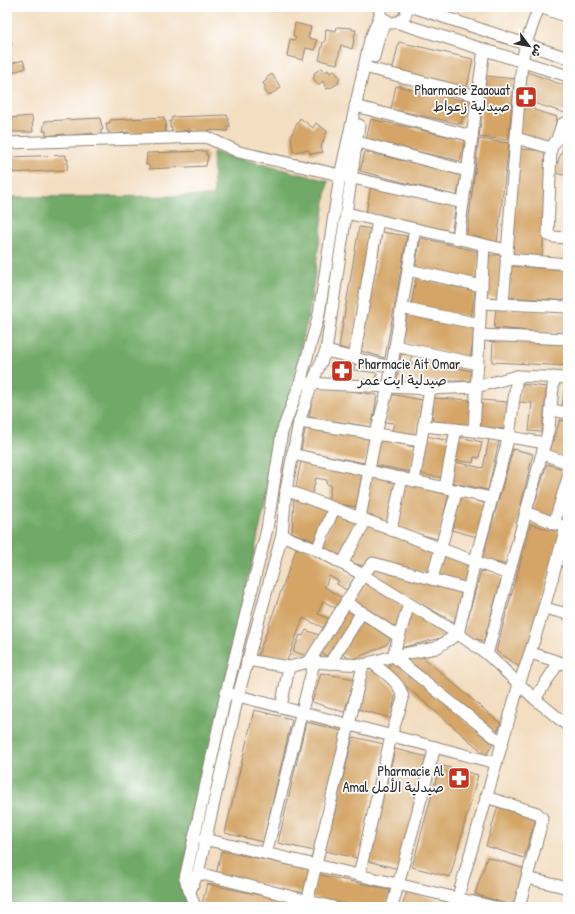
<svg xmlns="http://www.w3.org/2000/svg" width="575" height="914" font-family="'Patrick Hand','Playpen Sans Arabic',sans-serif">
  <rect width="100%" height="100%" fill="#fff"/>
  <filter id="ink" filterUnits="userSpaceOnUse"><feTurbulence type="fractalNoise" baseFrequency=".025" numOctaves="2"/><feDisplacementMap in="SourceGraphic" scale="8" xChannelSelector="R" yChannelSelector="G"/><feConvolveMatrix kernelMatrix="1 2 1 2 8 2 1 2 1" color-interpolation-filters="sRGB"/></filter>
  <filter id="wash" filterUnits="userSpaceOnUse"><feTurbulence type="fractalNoise" baseFrequency=".012" numOctaves="4" result="noise"/><feDisplacementMap in="SourceGraphic" scale="16" xChannelSelector="R" yChannelSelector="G"/><feGaussianBlur stdDeviation="0.9" result="paint"/><feColorMatrix in="noise" values="0 0 0 0 0 0 0 0 0 0 0 0 0 0 0 0 0 1.4 0 .05"/><feComposite in="paint" operator="in"/></filter>
  <g filter="url(#wash)">
    <rect width="100%" height="100%" fill="#f3dec2"/>
    <!-- forest -->
    <path fill="#71aa68" stroke="#4e6a4a" d="M213,152L328,181L310,307L228,668L188,907H7V197L214,196Z"/>
    <g id="blocks">
      <!-- building -->
      <g fill="#d4a566">
        <path d="M295,23L311,27L308,38L317,40L315,50L306,48L303,60L287,56L290,39L295,40L296,38L293,36Z"/>
        <path d="M337,27L352,28V30H356L352,49L341,45L337,64L319,60L323,42H325L326,29L336,31Z"/>
        <path d="M7,30L12,45L7,47Z"/>
        <path d="M399,42L473,59L467,88L392,72Z"/>
        <path d="M23,60L26,68L7,74V65Z"/>
        <path d="M322,68L325,72L328,70L330,73L334,70L340,78L338,80L339,83L332,87L326,89L323,81L318,85L313,78L315,76L314,73Z"/>
        <path d="M525,71L568,87V114L534,103V110L557,117L551,144L520,134Z"/>
        <path d="M272,74L281,88L268,96L264,89L266,88L263,83L267,80L266,78Z"/>
        <path d="M486,76L515,79L508,140L479,137Z"/>
        <path d="M396,86L466,101L461,124L391,109Z"/>
        <path d="M227,115L230,127H227L228,131L208,130L209,132H191V130L172,132V128H170V121H172V117Z"/>
        <path d="M32,116L33,132H11L7,133V118Z"/>
        <path d="M164,117V121H166L165,133L128,134V132L109,135V131H107L106,123H110V120Z"/>
        <path d="M100,118L103,130H101V135H93V133L64,136V134L46,136V131H43L45,121Z"/>
        <path d="M300,118L313,128L316,123L327,131L321,147L323,152L310,154L309,150L293,152L291,135Z"/>
        <path d="M371,119L465,140L460,161L366,140Z"/>
        <path d="M568,133V176L554,173Z"/>
        <path d="M479,139L509,143L497,243L466,240Z"/>
        <path d="M519,149L550,151L542,257L512,255Z"/>
        <path d="M206,151V155H208L206,166L149,169V165H146L147,153Z"/>
        <path d="M365,152L461,174L457,196L360,171Z"/>
        <path d="M66,155V159H68L67,170L9,173V167H7L8,157Z"/>
        <path d="M371,185L456,206L451,234L366,213Z"/>
        <path d="M359,227L373,229L351,351L339,347Z"/>
        <path d="M382,232L407,236L385,358L361,351Z"/>
        <path d="M421,238L481,252L475,281L415,266Z"/>
        <path d="M488,255H501L500,298L487,297Z"/>
        <path d="M510,266L568,270V301L508,297Z"/>
        <path d="M416,278L475,291L471,317L411,306Z"/>
        <path d="M496,308L568,313V334L494,328Z"/>
        <path d="M407,314L476,328L470,358L401,342Z"/>
        <path d="M493,340L568,345V366L492,362Z"/>
        <path d="M401,354L412,355L410,364L429,365L430,362L472,371L471,381H427V383L416,381V383L407,382V384L397,381Z"/>
        <path d="M341,362L355,364L354,370L377,373L376,385L338,381L339,374H337Z"/>
        <path d="M521,384L547,387L542,432L529,431L532,403L519,402Z"/>
        <path d="M314,385L377,395L372,427L309,417Z"/>
        <path d="M564,390L568,391V408L562,406Z"/>
        <path d="M390,394L422,400L416,435L392,431L394,423L385,422Z"/>
        <path d="M434,398L472,400L469,426L432,423Z"/>
        <path d="M481,400L508,402L506,429L479,427Z"/>
        <path d="M560,420L568,422V459L549,453Z"/>
        <path d="M306,425L370,437L365,463L301,451Z"/>
        <path d="M426,436L450,441L442,478L418,473Z"/>
        <path d="M459,437L482,442L479,458L474,457L473,463L454,460Z"/>
        <path d="M489,439L499,441L488,490L450,482L454,462L483,468Z"/>
        <path d="M380,440L415,447L410,472L375,465Z"/>
        <path d="M513,449L533,454L507,565L482,559Z"/>
        <path d="M301,461L362,473L356,507L328,502L331,485L326,484L327,480L316,478L312,495L295,491Z"/>
        <path d="M547,464L566,470L551,518L532,512Z"/>
        <path d="M371,472L398,479L389,524L363,515Z"/>
        <path d="M405,484L449,493L438,539L395,528Z"/>
        <path d="M459,495L487,504L477,537L448,529Z"/>
        <path d="M294,498L329,510L316,542L292,532Z"/>
        <path d="M335,512L361,523L343,559L322,547Z"/>
        <path d="M366,524L437,551L430,574L372,558L364,566L347,562Z"/>
        <path d="M531,524L560,533L522,669L496,651Z"/>
        <path d="M298,544L355,577L346,590L337,584L339,581L329,576L325,587L342,598L335,608L323,601L318,614L330,619L324,628L303,618L286,664L257,658Z"/>
        <path d="M442,553L470,563L465,586L436,577Z"/>
        <path d="M374,564L464,592L454,622L370,576Z"/>
        <path d="M481,571L502,576L484,641L463,635Z"/>
        <path d="M364,579L406,606L399,616L402,618L394,629L350,601Z"/>
        <path d="M346,607L358,614L330,658L318,651Z"/>
        <path d="M412,608L453,635L400,648Z"/>
        <path d="M362,617L393,636L386,645L352,660L339,652Z"/>
        <path d="M306,630L319,635L309,657L293,651L300,635L303,636Z"/>
        <path d="M418,653L501,724L496,734L406,658Z"/>
        <path d="M393,660L493,744L486,755L386,669Z"/>
        <path d="M372,668L396,691L391,718L357,709L367,671Z"/>
        <path d="M321,673L355,679L344,712L312,702Z"/>
        <path d="M254,710L292,719L263,842L225,833Z"/>
        <path d="M306,722L342,731L314,851L278,843Z"/>
        <path d="M353,737L384,744L357,858L325,851Z"/>
        <path d="M395,749L428,757L399,869L367,861Z"/>
        <path d="M440,765L478,775L450,877L412,867Z"/>
        <path d="M498,806L536,817L524,858L486,846Z"/>
        <path d="M221,851L309,869L304,893L216,875Z"/>
        <path d="M487,857L525,869L513,906L475,894Z"/>
        <path d="M317,874L390,890L386,907H359L312,897Z"/>
        <path d="M207,884L294,902L293,907H217L202,904Z"/>
        <path d="M407,891L447,902L445,907H402Z"/>
      </g>
    </g>
  </g>
  <g filter="url(#ink)">
    <use href="#blocks" fill-opacity="0" stroke="#8f8476" stroke-width="1"/>
    <g fill="none" stroke-linecap="round" stroke-linejoin="round">
      <!-- minor casing -->
      <g stroke="#8f8476" stroke-width="13">
        <g id="minor">
          <path d="M379,7L381,17L391,23C401,23 407,17 407,7"/>
          <path d="M413,7L568,58"/>
          <path d="M540,7L568,17"/>
          <path d="M399,23L568,76"/>
          <path d="M374,57L379,36L387,22"/>
          <path d="M364,67L478,96"/>
          <path d="M355,106L472,136"/>
          <path d="M516,138L551,148L557,139L562,124L568,122"/>
          <path d="M350,140L467,171"/>
          <path d="M7,143L206,137L239,152L463,203"/>
          <path d="M551,148L548,235L553,237L568,238"/>
          <path d="M346,213L507,250"/>
          <path d="M458,239L484,49"/>
          <path d="M506,259L568,264"/>
          <path d="M408,270L482,286"/>
          <path d="M481,303L568,307"/>
          <path d="M503,304L522,61L526,43L539,7"/>
          <path d="M401,308L480,324"/>
          <path d="M479,335L568,339"/>
          <path d="M395,346L478,364"/>
          <path d="M326,351L391,367"/>
          <path d="M354,358L378,220"/>
          <path d="M305,383L430,389L476,387L517,376L568,378"/>
          <path d="M552,410L568,413"/>
          <path d="M299,422L421,441"/>
          <path d="M423,426L474,431L545,443"/>
          <path d="M474,431L484,245"/>
          <path d="M292,454L491,498"/>
          <path d="M543,454L568,463"/>
          <path d="M414,481L430,389"/>
          <path d="M445,487L456,429"/>
          <path d="M286,490L508,574"/>
          <path d="M525,512L560,525"/>
          <path d="M360,518L376,433L388,388L415,229"/>
          <path d="M554,524L568,477"/>
          <path d="M391,530L402,478"/>
          <path d="M282,535L317,550L363,575L458,634L487,654L535,699L568,726"/>
          <path d="M317,550L334,508"/>
          <path d="M342,564L366,520"/>
          <path d="M432,579L457,490"/>
          <path d="M346,602L399,637"/>
          <path d="M409,604L393,656L502,743"/>
          <path d="M544,608L568,614"/>
          <path d="M531,653L568,665"/>
          <path d="M487,654L549,428L554,377"/>
          <path d="M247,660L289,667"/>
          <path d="M309,662L363,575L373,563L468,589"/>
          <path d="M330,663L362,612"/>
          <path d="M231,694L496,763"/>
          <path d="M535,699L559,662"/>
          <path d="M281,707L289,667L309,662L363,665L393,656L436,648L458,634L475,561L509,436L517,376"/>
          <path d="M486,797L537,813L542,818L541,825L519,907"/>
          <path d="M204,839L495,907"/>
          <path d="M266,854L314,663"/>
          <path d="M198,873L333,907"/>
          <path d="M359,875L391,736L403,699C402,683 382,671 371,662"/>
          <path d="M527,878L568,888"/>
          <path d="M190,891L198,873L238,696L282,535L286,490L299,422L312,383L326,351L359,125"/>
          <path d="M195,907L185,879L226,693L267,529L282,432L300,383L319,314L340,176L370,40L380,15"/>
          <path d="M306,907L363,665"/>
          <path d="M392,907L435,747"/>
          <path d="M455,907L519,684C538,633 552,580 566,527"/>
        </g>
      </g>
      <!-- minor -->
      <use href="#minor" stroke="#fff" stroke-width="11"/>
    </g>
  </g>
  <!-- icons -->
  <defs>
    <g id="pharmacy-square" transform="scale(1.15)"><rect x="-9" y="-9" width="18" height="18" rx="4" fill="#c8321e" stroke="#fff"/><path d="M-2-6h4v4h4v4h-4v4h-4v-4h-4v-4h4Z" fill="#fff"/></g>
  </defs>
  <g fill-rule="evenodd">
    <use href="#pharmacy-square" x="526" y="97"/>
    <use href="#pharmacy-square" x="342" y="371"/>
    <use href="#pharmacy-square" x="459" y="778"/>
  </g>
  <g text-anchor="middle" dominant-baseline="central" stroke-width="3.5" stroke-linejoin="round" paint-order="stroke">
    <!-- poi labels -->
    <g font-size="14" fill="#2b2b2b" stroke="#fff" text-anchor="end">
      <text x="510" y="89">Pharmacie Zaaouat<tspan x="510" dy="16">صيدلية زعواط</tspan></text>
      <text x="358" y="363" text-anchor="start">Pharmacie Ait Omar<tspan x="358" dy="16">صيدلية ايت عمر</tspan></text>
      <text x="444" y="770">Pharmacie Al<tspan x="444" dy="16">Amal صيدلية الأمل</tspan></text>
    </g>
  </g>
  <!-- margin -->
  <rect width="575" height="914" fill="none" stroke="#fff" stroke-width="24"/>
  <!-- north arrow -->
  <g transform="translate(529 46) rotate(122)" stroke="#ffffff" stroke-width="3" paint-order="stroke">
  <path d="M0-3L7 15L0 10L-7 15Z" fill="#2b2b2b"/>
  <text y="-6" font-size="11" font-weight="bold" text-anchor="middle" fill="#2b2b2b">ش</text>
  </g>
</svg>
